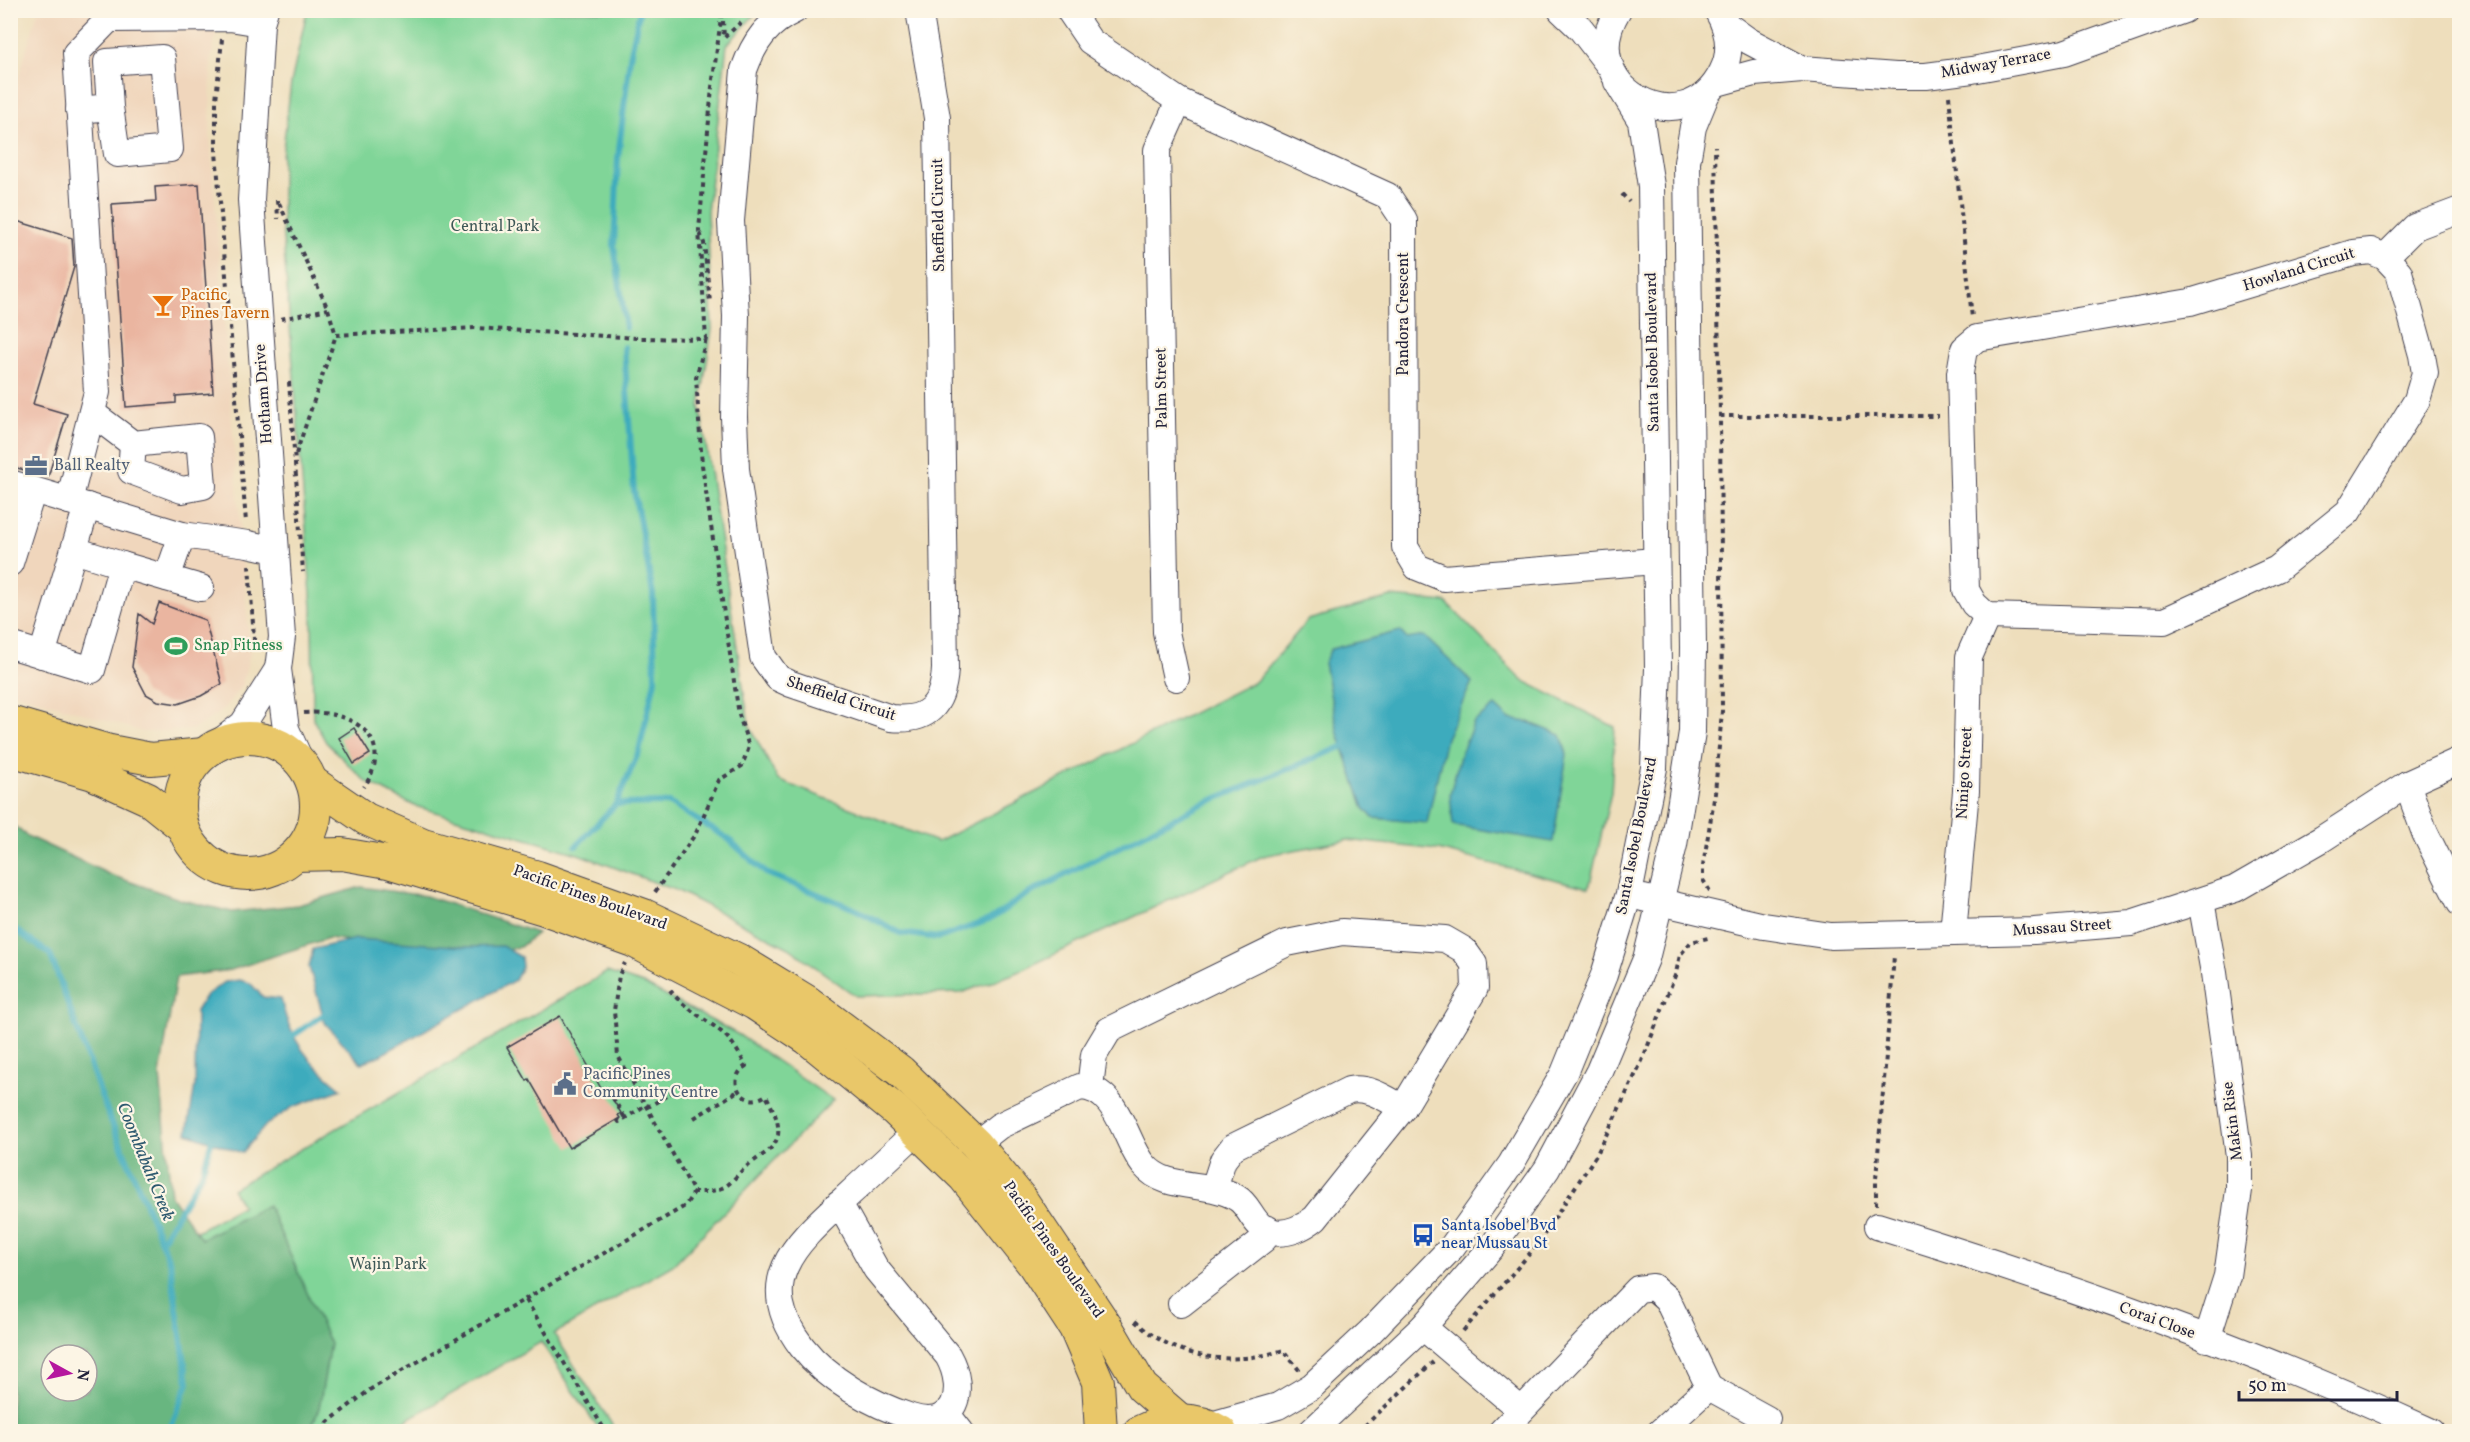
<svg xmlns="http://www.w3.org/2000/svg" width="2470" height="1442" font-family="Vollkorn,serif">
  <rect width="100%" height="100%" fill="#fcf5e5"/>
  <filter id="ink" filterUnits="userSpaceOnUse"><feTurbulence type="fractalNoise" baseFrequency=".0167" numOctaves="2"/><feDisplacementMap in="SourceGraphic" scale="12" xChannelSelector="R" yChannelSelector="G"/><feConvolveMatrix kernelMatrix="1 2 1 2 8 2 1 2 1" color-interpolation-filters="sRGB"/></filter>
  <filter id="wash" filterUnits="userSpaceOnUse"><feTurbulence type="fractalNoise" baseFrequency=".008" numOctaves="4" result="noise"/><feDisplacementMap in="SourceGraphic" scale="24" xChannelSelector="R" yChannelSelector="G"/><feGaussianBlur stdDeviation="1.35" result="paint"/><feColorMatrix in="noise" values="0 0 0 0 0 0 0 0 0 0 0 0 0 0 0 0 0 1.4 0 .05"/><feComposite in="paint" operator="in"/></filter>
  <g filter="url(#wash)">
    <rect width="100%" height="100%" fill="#eedebc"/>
    <!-- built -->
    <path fill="#f0d6bc" d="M38,11H221L211,59L210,137L250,653L242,685L222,711L192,730L143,732L11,691L10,106Z"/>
    <!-- green -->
    <g fill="#80d598" stroke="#517c6a" stroke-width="1.5">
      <path d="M307,11H758L727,45L707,212L712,329L700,406L749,725L778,780L937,842L1256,681L1308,620L1391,597L1446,602L1522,680L1615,727L1611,793L1589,888L1438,850L1347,840L1263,856L1013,974L961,993L856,996L789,948L678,891L578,854L415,806L365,781L326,742L313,719L312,607L282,225V157L291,83Z"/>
      <path d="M607,972L643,984L739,1035L833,1100L673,1265L554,1334L616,1431H600L541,1342L388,1431H201L177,1242L242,1206L232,1189Z"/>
    </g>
    <!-- forest -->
    <path fill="#68b680" stroke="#456c5e" stroke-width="1.5" fill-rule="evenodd" d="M10,823L29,837L111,875L182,900L232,912L298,905L361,887L426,896L537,933L520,947L453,956L329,938L231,970L176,977L160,1075L171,1196L201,1239L268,1205L330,1344L319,1408L310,1431H11ZM51,1355H87V1391H51Z"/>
    <!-- water -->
    <g fill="#3eabbd" stroke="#30667c" stroke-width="1.5">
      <path d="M1400,631L1407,639L1424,636L1472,682L1446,738L1427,823L1373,818L1364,808L1338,734L1324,663L1331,649Z"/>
      <path d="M1495,706L1509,719L1528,722L1561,735L1567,754L1553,842L1453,825L1450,794L1460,756L1474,722Z"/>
      <path d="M356,939L469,947L502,946L521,957L522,967L515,980L379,1056L361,1063L325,1023L309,967L313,949Z"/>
      <path d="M239,980L250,983L263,997L281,999C290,1041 309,1063 342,1089L293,1107L266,1125L242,1153L187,1133L195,1085L196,1011L206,995L225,982Z"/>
    </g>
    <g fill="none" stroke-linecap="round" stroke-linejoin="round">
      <!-- stream -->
      <g stroke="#3eabbd" stroke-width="6">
        <path d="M626,328L614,246L618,158L630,57L640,10"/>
        <path d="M616,804L669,803L727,838L766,873L855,909L900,933L939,938L989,920L1026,895L1198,806L1342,747"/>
        <path d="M576,846L616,804L639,751L655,680L653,594L634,491L624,347"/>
        <path d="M10,926L50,954L105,1106L170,1263L188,1383L169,1432"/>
        <path d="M288,1039L329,1011"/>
        <path d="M161,1242L202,1173L213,1136"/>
      </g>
    </g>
    <g id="blocks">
      <!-- building -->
      <g fill="#eab5a0">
        <path d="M199,184L213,393L176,396V403L126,407L112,204L156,201L155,187Z"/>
        <path d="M10,219L72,238L74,267L33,404L67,414L48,477L10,466Z"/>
        <path d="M159,603L205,620L222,684L201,696L178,704L158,701L146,694L132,667L139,614L152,624Z"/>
        <path d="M354,728L370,754L354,764L339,738Z"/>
        <path d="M560,1016L602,1090L606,1088L621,1113L618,1115L620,1118L569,1148L529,1079L527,1081L507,1047Z"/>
      </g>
    </g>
  </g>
  <g filter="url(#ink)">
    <use href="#blocks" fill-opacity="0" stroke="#413e4e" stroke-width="1.5"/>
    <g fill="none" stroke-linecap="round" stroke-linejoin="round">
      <!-- minor casing -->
      <g stroke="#413e4e" stroke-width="28">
        <g id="minor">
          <path d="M265,10L261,23L251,200L282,637L278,669L286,729L301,762"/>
          <path d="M795,10C767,23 754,42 744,70L731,221L736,316L734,417L736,469L763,657L778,678L791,684L891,718C928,722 943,705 945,669L937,118L919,10"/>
          <path d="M1069,10L1090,41L1179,101L1388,196L1404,220L1405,547L1417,567L1444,578L1655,561"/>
          <path d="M1561,10L1581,29L1608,64"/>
          <path d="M1618,10C1571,86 1684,149 1722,72C1733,51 1728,29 1717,10"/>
          <path d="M1724,23L1749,41L1802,69"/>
          <path d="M1717,83L1754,73L1802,69L1896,76H1926L1972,70L2064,53L2184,10"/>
          <path d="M79,110L110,107L107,62L162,58L170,149L117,154L110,107"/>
          <path d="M2371,251L2385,257L2399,272L2422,355L2425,373L2417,400L2348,512L2277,569L2164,621L1987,616L1974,604L1966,590L1960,373L1964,349L1977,338L2190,302L2353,253Z"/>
          <path d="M2385,257L2415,227L2460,210"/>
          <path d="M92,413L133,444L199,437L203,486L182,490L131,471L133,444"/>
          <path d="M10,483L182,535L248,544L275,550"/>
          <path d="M69,501L97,392L76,53L109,19L230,18L261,23"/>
          <path d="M74,550L122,565"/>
          <path d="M10,563L33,490"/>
          <path d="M167,578L182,535"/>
          <path d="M10,645L92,670L122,565L201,588"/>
          <path d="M42,655L87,506"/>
          <path d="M1176,678L1166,632L1157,150L1179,101"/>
          <path d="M215,746L243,724L278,669"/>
          <path d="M2407,784L2425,833L2460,903"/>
          <path d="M1643,898L1764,926L1831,936L2034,931L2131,923L2235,889L2322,839L2407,784L2460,760"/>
          <path d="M2201,901L2214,973L2239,1156V1190L2227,1276L2207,1339"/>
          <path d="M1953,933L1966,791L1969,657L1987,616"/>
          <path d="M976,1144L999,1126L1080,1087C1118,1087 1125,1143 1144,1165C1166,1192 1209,1180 1237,1198C1251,1206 1252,1227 1273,1232C1288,1235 1304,1227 1315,1218L1403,1108L1475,988L1474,964L1464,950L1445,939L1342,932L1287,943L1109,1030L1094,1055L1090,1087"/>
          <path d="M1214,1188L1223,1160L1233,1147L1349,1090C1369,1086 1386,1099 1403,1108"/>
          <path d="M839,1203L876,1269L948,1356C967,1390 956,1431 911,1417C871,1404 828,1380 802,1347C752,1281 795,1244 844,1199C868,1177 893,1154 917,1131"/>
          <path d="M1877,1226C2065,1284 2253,1349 2432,1432"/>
          <path d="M1181,1304L1264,1239L1268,1229"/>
          <path d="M1423,1327L1521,1410"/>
          <path d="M1709,1387L1767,1419"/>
          <path d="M946,1413L961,1432"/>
          <path d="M1211,1425L1278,1406L1312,1386L1370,1332L1452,1247L1511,1164L1564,1073L1604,975L1629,894L1654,768L1658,668L1651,186L1641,121L1617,82"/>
          <path d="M1311,1432L1423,1327L1492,1247L1547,1169L1599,1071L1646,959L1674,845L1692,732L1693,647L1687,162L1693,127L1707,93"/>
          <path d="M1501,1432L1638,1289L1653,1287L1667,1299L1709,1387L1660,1432"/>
        </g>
      </g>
      <!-- major casing -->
      <g stroke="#413e4e" stroke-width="34">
        <g id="major">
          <path d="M10,722L110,751L151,759L204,754"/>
          <circle cx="248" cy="806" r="68"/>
          <path d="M10,750L93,774L148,799L183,827"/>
          <path d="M312,782L366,819L423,844L538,877L644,915L739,960L808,1002L900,1071L976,1144L1021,1199L1108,1329L1142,1387L1179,1419"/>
          <path d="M296,855L342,854L388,862L544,909L633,941L656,953L755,1004L808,1039L895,1110L964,1177L1033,1264L1075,1328L1098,1382L1101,1432"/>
          <path d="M1139,1432C1166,1418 1194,1415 1221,1432"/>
        </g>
      </g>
      <!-- path -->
      <g stroke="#413e4e" stroke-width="4" stroke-dasharray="4.5 4.5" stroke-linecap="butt">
        <path d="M723,21L724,38L741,22"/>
        <path d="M222,39L216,100V152L246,522"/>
        <path d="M1949,96L1972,318"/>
        <path d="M1622,194L1629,202"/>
        <path d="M277,200L278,219"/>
        <path d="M279,203L328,309L336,335L475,328L638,338L706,339L699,230L712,87L722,10"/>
        <path d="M700,233L704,243L710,302"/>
        <path d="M281,319L328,309"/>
        <path d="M289,382L303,572"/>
        <path d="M1720,416H1939"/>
        <path d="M296,454L336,335"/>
        <path d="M249,565L255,653"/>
        <path d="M304,713C350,709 398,737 364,787"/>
        <path d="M1710,891L1703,880V866L1715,793L1722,711L1720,416L1715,146"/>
        <path d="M655,892L696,833L719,780L742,766L749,747L739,715L702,465L696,378L706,339"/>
        <path d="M670,990C684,1009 707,1019 725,1035C734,1044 740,1055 746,1066C724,1080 744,1111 766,1095C772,1108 780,1121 778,1135C775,1151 757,1157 746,1167C737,1174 732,1184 722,1188C712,1192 704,1192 694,1192"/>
        <path d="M608,1090L625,1118"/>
        <path d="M694,1118L738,1091"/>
        <path d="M617,1119L619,1122L646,1105L650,1106L677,1089"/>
        <path d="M1876,1205V1179L1894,956"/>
        <path d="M526,1300L606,1432"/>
        <path d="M1135,1321C1175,1359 1232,1367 1283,1350L1299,1370"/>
        <path d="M1463,1331L1537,1245L1597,1154L1642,1061L1676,973L1680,955L1691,942L1708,938"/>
        <path d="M324,1432L328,1422L371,1389L685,1206L694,1192L618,1056L614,1011L619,975L625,963"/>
        <path d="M1358,1432L1433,1362"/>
      </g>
      <!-- minor -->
      <use href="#minor" stroke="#fff" stroke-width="26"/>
      <!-- major -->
      <use href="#major" stroke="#e9c769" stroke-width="32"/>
    </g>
  </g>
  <!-- icons -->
  <defs>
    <g id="bar-bare" transform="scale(1.8)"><path d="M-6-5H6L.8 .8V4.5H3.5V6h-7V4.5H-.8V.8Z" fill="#e8710a" stroke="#fcf5e5" stroke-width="2.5" paint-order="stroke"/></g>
    <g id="office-bare" transform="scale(1.8)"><path d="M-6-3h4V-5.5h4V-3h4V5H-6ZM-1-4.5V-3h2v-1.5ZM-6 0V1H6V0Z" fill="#5c6f8a" stroke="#fcf5e5" stroke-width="2.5" paint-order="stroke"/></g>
    <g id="stadium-bare" transform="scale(1.8)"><path d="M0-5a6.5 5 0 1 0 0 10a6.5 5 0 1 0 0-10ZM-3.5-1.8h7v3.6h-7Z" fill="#2e9e5b" stroke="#fcf5e5" stroke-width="2.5" paint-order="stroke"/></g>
    <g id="civic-bare" transform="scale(1.8)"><path d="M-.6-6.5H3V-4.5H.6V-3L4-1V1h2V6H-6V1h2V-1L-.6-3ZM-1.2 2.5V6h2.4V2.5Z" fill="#5c6f8a" stroke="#fcf5e5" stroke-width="2.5" paint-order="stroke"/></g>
    <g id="bus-bare" transform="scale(1.8)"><path d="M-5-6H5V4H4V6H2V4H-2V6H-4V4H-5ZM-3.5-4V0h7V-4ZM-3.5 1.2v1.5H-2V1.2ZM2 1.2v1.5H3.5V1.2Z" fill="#1a4fb4" stroke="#fcf5e5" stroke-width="2.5" paint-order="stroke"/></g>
  </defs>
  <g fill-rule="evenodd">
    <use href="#bar-bare" x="163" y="305"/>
    <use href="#office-bare" x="36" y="466"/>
    <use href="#stadium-bare" x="176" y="646"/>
    <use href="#civic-bare" x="565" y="1084"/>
    <use href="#bus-bare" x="1423" y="1235"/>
  </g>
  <g text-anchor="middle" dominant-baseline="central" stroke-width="4.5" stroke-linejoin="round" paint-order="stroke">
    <!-- street labels -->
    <g font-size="16" fill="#22223b" stroke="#fcf5e5">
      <text transform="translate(1996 64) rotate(-10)">Midway Terrace</text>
      <text transform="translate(939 215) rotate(-91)">Sheffield Circuit</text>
      <text transform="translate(2299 270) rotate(-17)">Howland Circuit</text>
      <text transform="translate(1404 314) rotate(-90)">Pandora Crescent</text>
      <text transform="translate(1653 352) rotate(-91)">Santa Isobel Boulevard</text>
      <text transform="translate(1162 388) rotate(-91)">Palm Street</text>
      <text transform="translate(264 394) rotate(-94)">Hotham Drive</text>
      <text transform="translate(841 699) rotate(18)">Sheffield Circuit</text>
      <text transform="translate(1965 773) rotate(-87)">Ninigo Street</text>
      <text transform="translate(1637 836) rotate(-79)">Santa Isobel Boulevard</text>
      <text transform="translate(590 898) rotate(20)">Pacific Pines Boulevard</text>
      <text transform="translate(2062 928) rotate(-4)">Mussau Street</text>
      <text transform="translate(2233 1121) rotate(-97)">Makin Rise</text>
      <text transform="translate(1053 1250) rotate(55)">Pacific Pines Boulevard</text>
      <text transform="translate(2157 1321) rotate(20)">Corai Close</text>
    </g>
    <!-- park labels -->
    <g font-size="16" fill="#3e5857" stroke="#fcf5e5">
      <text x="495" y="227">Central Park</text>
      <text x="388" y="1265">Wajin Park</text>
    </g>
    <!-- food labels -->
    <g font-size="16" fill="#c56008" stroke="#fcf5e5" text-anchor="start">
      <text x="181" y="296">Pacific<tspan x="181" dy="18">Pines Tavern</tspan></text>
    </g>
    <!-- service labels -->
    <g font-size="16" fill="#4e5e75" stroke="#fcf5e5" text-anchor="start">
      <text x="54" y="466">Ball Realty</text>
      <text x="583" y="1075">Pacific Pines<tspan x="583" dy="18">Community Centre</tspan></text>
    </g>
    <!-- leisure labels -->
    <g font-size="16" fill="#27864d" stroke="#fcf5e5" text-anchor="start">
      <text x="194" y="646">Snap Fitness</text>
    </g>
    <!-- transit labels -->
    <g font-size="16" fill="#164399" stroke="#fcf5e5" text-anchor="start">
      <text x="1441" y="1226">Santa Isobel Bvd<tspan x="1441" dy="18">near Mussau St</tspan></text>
    </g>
    <!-- water labels -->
    <g font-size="18" font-style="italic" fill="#2d596f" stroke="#fcf5e5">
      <text transform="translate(145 1162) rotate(68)">Coombabah Creek</text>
    </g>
  </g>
  <!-- margin -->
  <rect width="2470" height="1442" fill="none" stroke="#fcf5e5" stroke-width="36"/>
  <!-- north arrow -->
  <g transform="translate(69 1373) rotate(98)"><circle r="28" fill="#fcf5e5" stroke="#a5a1a1" stroke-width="1.5"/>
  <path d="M0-4.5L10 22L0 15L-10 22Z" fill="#b5179e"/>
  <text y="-9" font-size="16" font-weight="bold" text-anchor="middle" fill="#22223b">N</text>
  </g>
  <!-- scale -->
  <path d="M2239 1391v9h158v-9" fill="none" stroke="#22223b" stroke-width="3"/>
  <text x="2248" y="1391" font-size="18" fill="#22223b" stroke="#fcf5e5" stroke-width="4.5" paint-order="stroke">50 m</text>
</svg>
